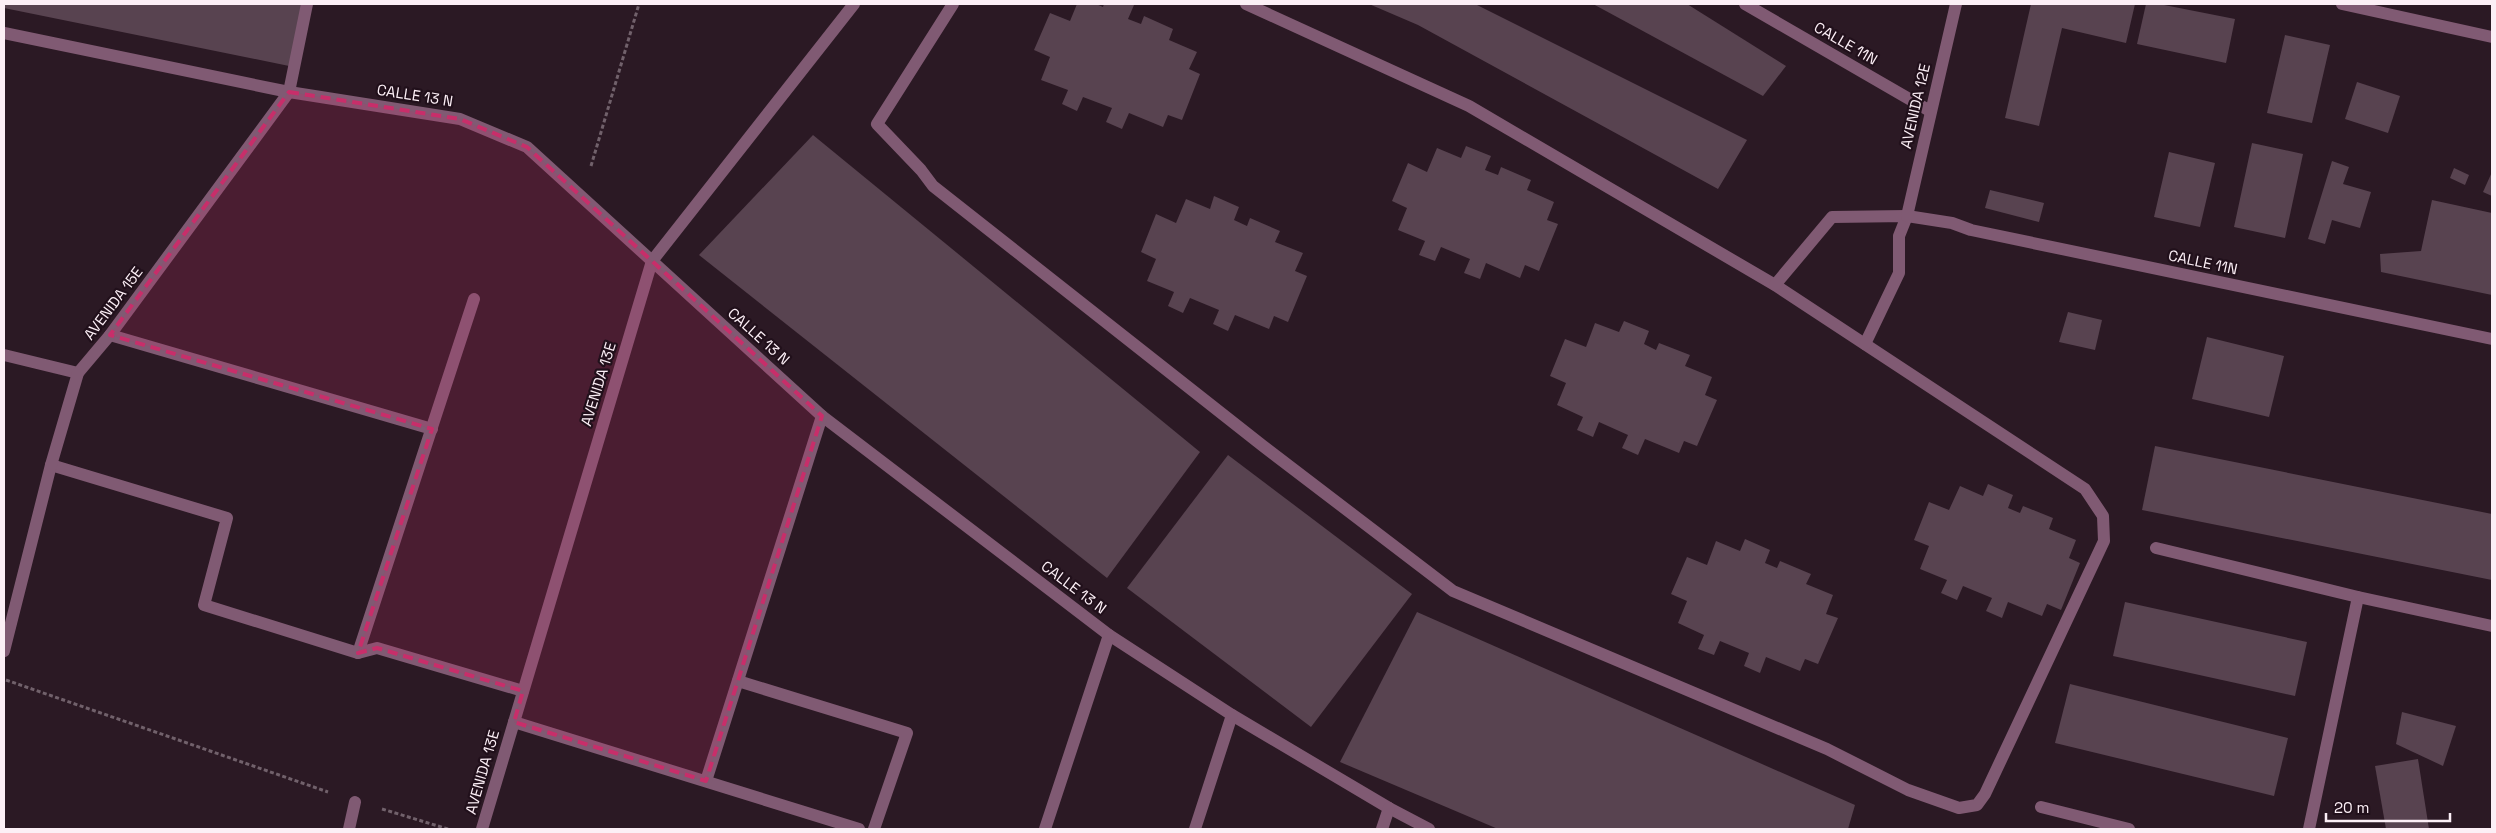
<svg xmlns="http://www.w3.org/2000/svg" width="2496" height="833" font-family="'Space Grotesk',sans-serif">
  <rect width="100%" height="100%" fill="#2b1924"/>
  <!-- building -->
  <g fill="#584350">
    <path d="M4,4H305L294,67L4,8Z"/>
    <path d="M1077,4H1096L1103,7L1104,4H1130L1134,5L1128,19L1141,24L1144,16L1173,29L1169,40L1197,52L1189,69L1200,74L1182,120L1168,115L1163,127L1129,113L1122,129L1106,122L1112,108L1083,97L1077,111L1062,104L1068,90L1041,80L1050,57L1034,50L1050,13L1070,21Z"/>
    <path d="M1369,4H1475L1747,140L1718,189L1418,25Z"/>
    <path d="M1593,4H1687L1786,66L1763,96Z"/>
    <path d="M2031,4H2135L2126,43L2062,28L2039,126L2005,118Z"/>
    <path d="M2146,4H2159L2235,19L2226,63L2137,44Z"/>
    <path d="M2285,35L2330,45L2312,123L2267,113Z"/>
    <path d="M2357,82L2400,96L2388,133L2345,119Z"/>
    <path d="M813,135L1200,452L1107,578L699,255Z"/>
    <path d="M2252,143L2303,154L2285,238L2234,227Z"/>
    <path d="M1466,146L1491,156L1485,170L1498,175L1501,167L1531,180L1527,190L1554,202L1547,220L1558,224L1539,271L1525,265L1520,278L1486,263L1480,279L1464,273L1470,259L1441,247L1435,261L1419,255L1425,241L1398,230L1407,208L1392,201L1408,163L1427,172L1437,148L1461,158Z"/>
    <path d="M2169,152L2215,163L2200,227L2154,217Z"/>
    <path d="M2332,161L2349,167L2343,184L2371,192L2360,228L2332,220L2325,244L2308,239Z"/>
    <path d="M2454,168L2469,175L2465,185L2450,178Z"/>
    <path d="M2492,172V196L2483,192Z"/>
    <path d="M1990,190L2044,203L2039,222L1985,208Z"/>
    <path d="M1214,196L1239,207L1234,220L1247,226L1250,218L1280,231L1275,242L1303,253L1295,271L1307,276L1288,322L1274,316L1269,329L1235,315L1228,331L1213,324L1219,310L1190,298L1183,313L1168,306L1174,292L1147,281L1156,259L1141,252L1156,214L1176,223L1186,199L1210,209Z"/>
    <path d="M2432,200L2492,213V295L2381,272L2380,254L2421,251Z"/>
    <path d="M2068,312L2102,320L2095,350L2059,342Z"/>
    <path d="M1624,321L1649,331L1644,344L1656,350L1659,343L1690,355L1685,366L1712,377L1705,395L1717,400L1697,446L1684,441L1679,453L1645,439L1638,455L1622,448L1628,435L1599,422L1593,437L1577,430L1583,417L1557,405L1566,383L1550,376L1565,339L1586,347L1595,323L1619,332Z"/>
    <path d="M2207,337L2284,356L2269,417L2192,399Z"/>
    <path d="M2155,446L2492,514V580L2142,510Z"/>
    <path d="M1228,455L1412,594L1311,727L1127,588Z"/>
    <path d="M1988,484L2013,495L2008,508L2020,513L2023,506L2053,518L2049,529L2076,540L2069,558L2080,563L2061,610L2047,604L2042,616L2008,602L2002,618L1986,611L1992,598L1963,586L1957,600L1941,593L1947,580L1920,569L1929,546L1914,540L1929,502L1949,510L1960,486L1983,496Z"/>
    <path d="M1745,539L1770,550L1765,563L1777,568L1780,561L1811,574L1806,584L1833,595L1826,614L1838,618L1818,664L1805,659L1800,671L1766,657L1760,673L1744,666L1749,653L1720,641L1714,655L1698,649L1704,635L1678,623L1687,601L1671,594L1687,557L1707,565L1716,541L1740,551Z"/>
    <path d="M2125,602L2307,642L2295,696L2113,656Z"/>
    <path d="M1417,612L1855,805L1848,829H1498L1340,762Z"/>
    <path d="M2070,684L2288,738L2274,796L2055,743Z"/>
    <path d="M2402,712L2456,726L2443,766L2396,744Z"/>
    <path d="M2418,759L2429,829H2386L2375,766Z"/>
  </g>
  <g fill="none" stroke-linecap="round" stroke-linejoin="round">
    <!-- path -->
    <g stroke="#71616b" stroke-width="3" stroke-dasharray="4 2.5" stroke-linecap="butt">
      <path d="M591,166L639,4"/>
      <path d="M6,680L328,792"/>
      <path d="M382,809L448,829"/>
    </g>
    <!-- lane -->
    <g stroke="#805a73" stroke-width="12">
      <path d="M953,4L877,124L921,170L933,186L1263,446L1453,591L1827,749L1908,790L1959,808L1977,805L1985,794L2104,541L2103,516L2085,489L1775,285L1469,106L1246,4"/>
      <path d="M1775,285L1832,217L1907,216L1899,236V273L1865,344"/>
    </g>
    <!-- street -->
    <g stroke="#805a73" stroke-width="12">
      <path d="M1745,4L1930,111"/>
      <path d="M1956,4L1907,216L1952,223L1971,230L2492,339"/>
      <path d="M2342,4L2492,37"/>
      <path d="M4,33L289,92L460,119L527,147L822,416L1109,635L1232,715L1389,808L1429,829"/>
      <path d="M110,335L432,429"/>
      <path d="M4,355L78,373"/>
      <path d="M51,465L227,518L204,605L358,653L377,648L523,691"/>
      <path d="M2156,548L2358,597L2492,626"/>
      <path d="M4,651L51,465L78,373L110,335L289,92L307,4"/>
      <path d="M358,653L474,299"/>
      <path d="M738,681L907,733L874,829"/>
      <path d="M514,722L859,829"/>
      <path d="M706,781L822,416"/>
      <path d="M2041,807L2129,829"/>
      <path d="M349,829L355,802"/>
      <path d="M482,829L652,261L854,4"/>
      <path d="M1045,829L1109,635"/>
      <path d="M1195,829L1232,715"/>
      <path d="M1382,829L1389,808"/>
      <path d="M2309,829L2358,597"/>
    </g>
  </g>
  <!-- marked area -->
  <path fill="#c82e6a" fill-opacity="0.2" stroke="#c82e6a" stroke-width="4" stroke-dasharray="10 6" stroke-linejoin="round" d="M289,92L460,119L527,147L822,416L706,781L514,722L523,691L377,648L358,653L432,429L110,335Z"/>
  <g text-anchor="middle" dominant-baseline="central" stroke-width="4.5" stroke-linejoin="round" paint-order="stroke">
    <!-- street labels -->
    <g font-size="15" fill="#fceff6" stroke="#21101b">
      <text transform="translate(1846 43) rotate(30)">CALLE 11N</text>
      <text transform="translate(415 95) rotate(9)">CALLE 13 N</text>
      <text transform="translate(1915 106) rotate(-77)">AVENIDA 12E</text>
      <text transform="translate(2203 262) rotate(12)">CALLE 11N</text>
      <text transform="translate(113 303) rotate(-53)">AVENIDA 15E</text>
      <text transform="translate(759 336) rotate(42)">CALLE 13 N</text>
      <text transform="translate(598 384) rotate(-73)">AVENIDA 13E</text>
      <text transform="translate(1074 587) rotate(37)">CALLE 13 N</text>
      <text transform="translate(482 772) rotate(-74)">AVENIDA 13E</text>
    </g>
  </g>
  <!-- border -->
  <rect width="2496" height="833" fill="none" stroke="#fceff6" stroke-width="10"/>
  <!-- scale -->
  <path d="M2326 813v8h124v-8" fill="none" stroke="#fceff6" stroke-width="2.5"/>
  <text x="2334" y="813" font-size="15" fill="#fceff6" stroke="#21101b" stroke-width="4" paint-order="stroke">20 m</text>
</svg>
